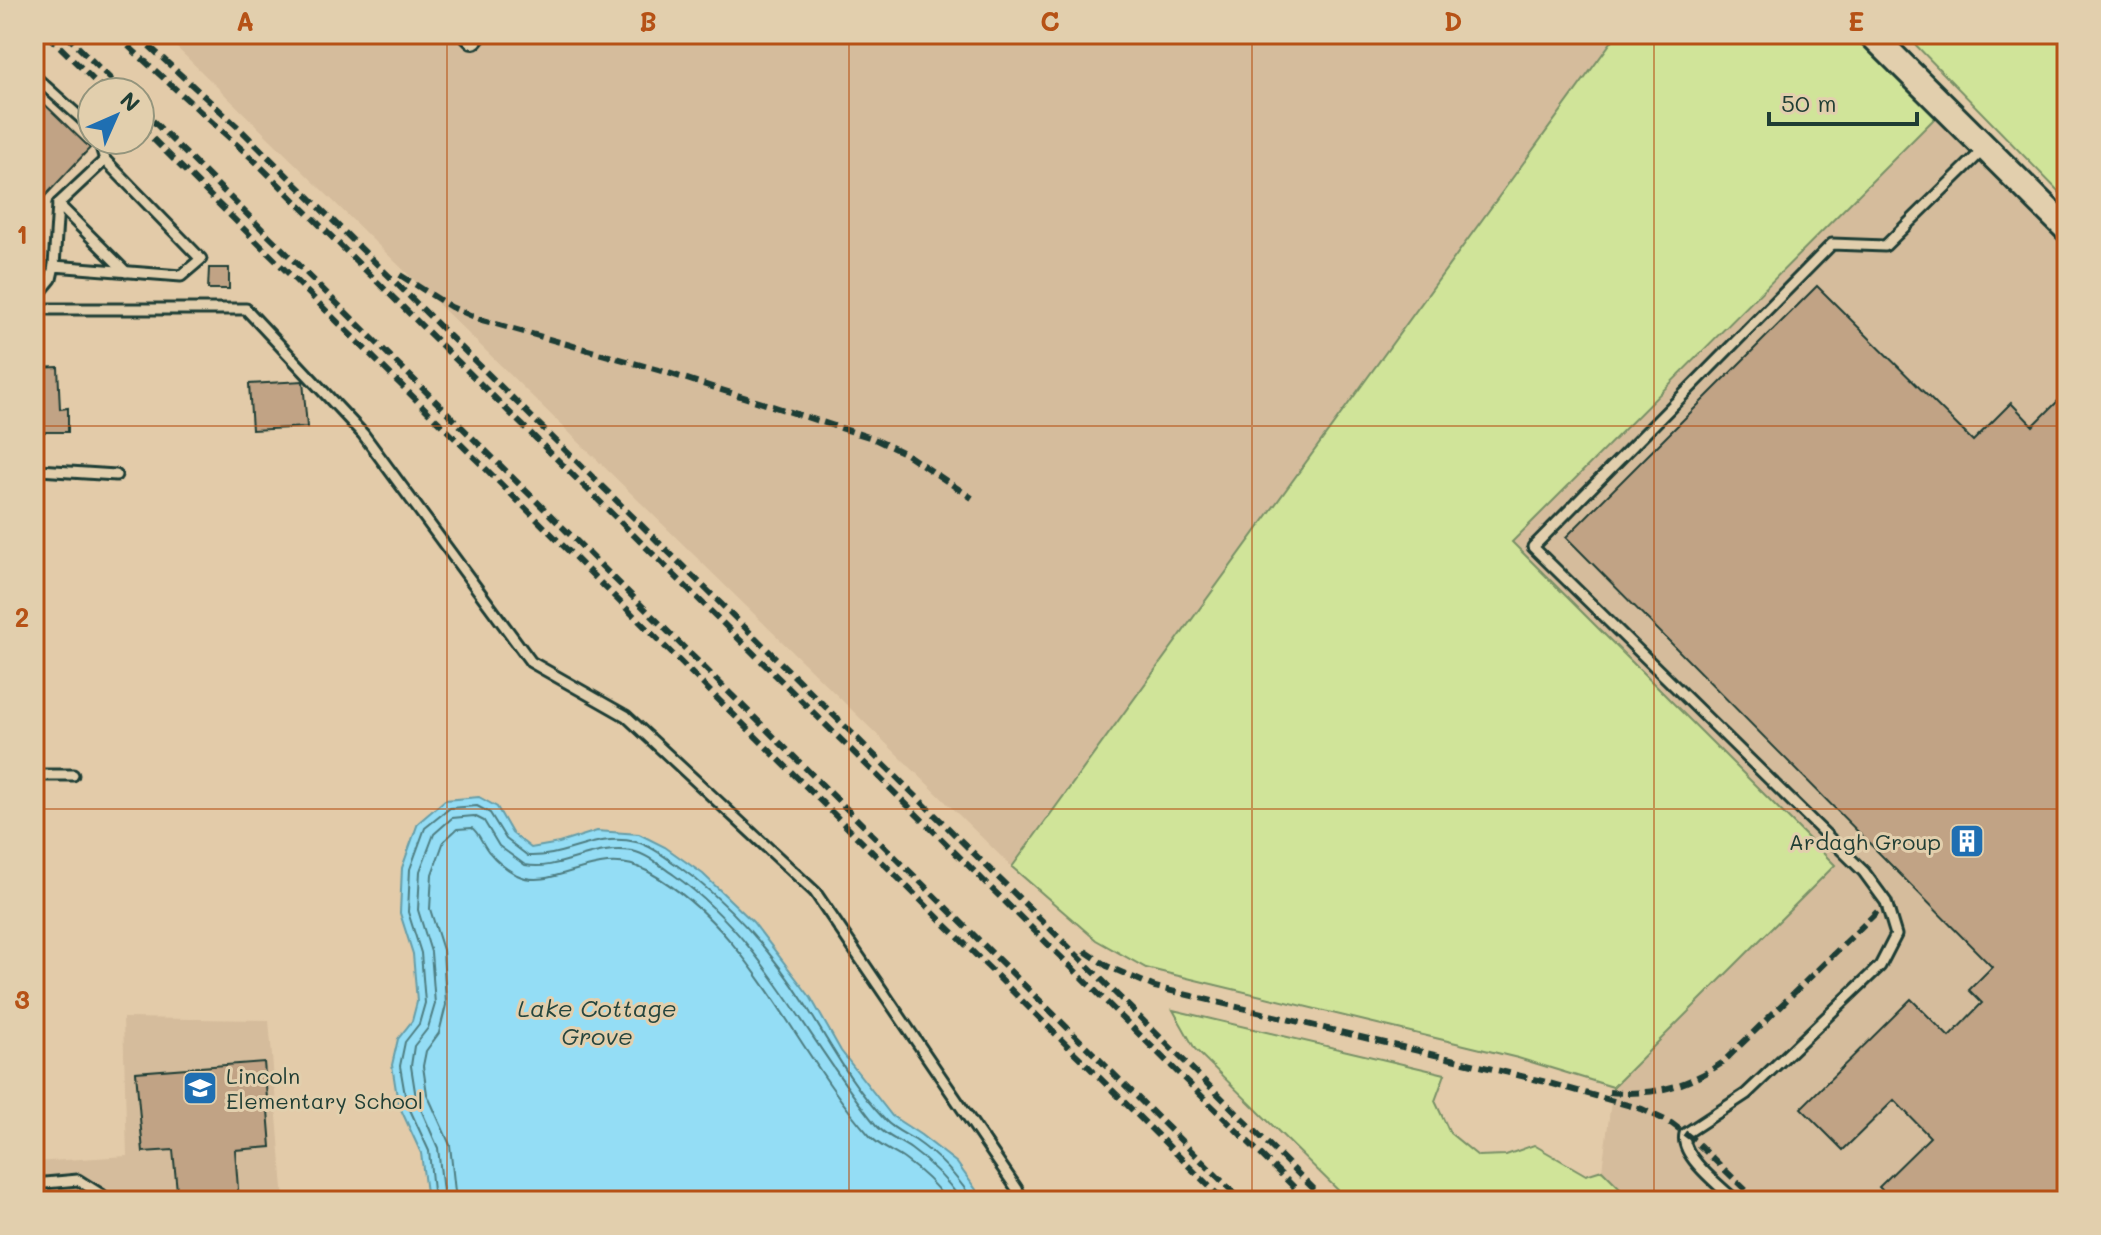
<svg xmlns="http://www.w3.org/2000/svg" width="2101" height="1235" font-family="Mali,sans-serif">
  <rect width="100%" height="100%" fill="#e3cba9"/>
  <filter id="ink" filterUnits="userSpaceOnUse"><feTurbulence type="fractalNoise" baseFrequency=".0125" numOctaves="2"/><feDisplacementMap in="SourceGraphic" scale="16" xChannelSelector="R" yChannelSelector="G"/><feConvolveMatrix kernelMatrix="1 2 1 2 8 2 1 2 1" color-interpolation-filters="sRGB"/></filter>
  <g filter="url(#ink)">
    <!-- built -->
    <g fill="#d5bc9c">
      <path d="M163,34L460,36L1617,34L1012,867Z"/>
      <path d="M1937,116L2067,246V1201H1633L1602,1170L1613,1087L1835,865L1512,542Z"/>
      <path d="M123,1018L269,1020L284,1201H34V1162L127,1156Z"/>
    </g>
    <!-- green -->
    <g fill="#d0e499" stroke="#789066" stroke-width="2">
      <path d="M1617,34H1855L1937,116L1512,542L1835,865L1613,1087L1518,1058L1146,968L1096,940L1012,867Z"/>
      <path d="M1905,34H2067V200Z"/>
      <path d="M1173,1010L1445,1074L1435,1101L1450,1133L1478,1156L1506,1155L1534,1145L1586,1175L1602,1170L1633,1201H1349L1195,1049Z"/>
    </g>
    <!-- water -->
    <path fill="#94ddf5" stroke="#659da8" stroke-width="2" d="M479,797L497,807L512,833L531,848L559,843L597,831L639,834L665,847L703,874L753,922L811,998L841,1051L892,1116L921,1135L957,1163L984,1201H427L421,1153L398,1103L392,1065L398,1039L412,1021L417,1002L413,954L400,913L402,868L418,823L445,800Z"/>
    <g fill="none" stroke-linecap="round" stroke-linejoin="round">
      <!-- shore -->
      <g stroke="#4e7d81" stroke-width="2">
        <path d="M434,1201L429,1151L406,1101L400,1066L405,1042L419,1024L425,1003L421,953L408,912L410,869L425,828L450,808L477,806L490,813L506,839L528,856C566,858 595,832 636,842C650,845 665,857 678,866C728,901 772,952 805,1004C830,1044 852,1086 885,1120C893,1129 905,1134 915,1140C940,1157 957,1177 974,1201"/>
        <path d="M444,1201L438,1148L416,1098L411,1066L414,1046L428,1028L435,1004L431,952L418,910L420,871L434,834L452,818L474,816L484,821L499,846L525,865C559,872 593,844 632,851C647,854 662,867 674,875C764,939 808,1042 876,1125C885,1136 900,1141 911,1149C932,1164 947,1180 962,1201"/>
        <path d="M456,1201L450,1145L427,1094L423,1066L426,1051L439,1033L446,1005L443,950L430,909L432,874L444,841L457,829L472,828C480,834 482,844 489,852C496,861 508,870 517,875C553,893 597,844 647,871C752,929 793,1049 869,1135C878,1146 892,1151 904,1159C921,1171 935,1184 947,1201"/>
      </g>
    </g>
    <!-- building -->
    <g fill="#c1a385" stroke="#1f3d34" stroke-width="2">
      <path d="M34,94L90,148L34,208Z"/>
      <path d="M209,268H229V289H208Z"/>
      <path d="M1817,286L1973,441L2011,403L2033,426L2067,392V1201H1893L1879,1187L1930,1137L1894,1100L1843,1150L1801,1108L1911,999L1949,1037L1982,1003L1969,990L1992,967L1566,537Z"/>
      <path d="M58,367L60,409L68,408V432H43L42,385H37L36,368Z"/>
      <path d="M303,381L307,427L252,430L249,384Z"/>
      <path d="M264,1062L271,1147L235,1150L239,1201H178L173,1150L143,1152L136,1072Z"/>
    </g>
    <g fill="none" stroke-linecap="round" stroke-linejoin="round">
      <!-- service casing -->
      <g stroke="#1f3d34" stroke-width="15">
        <g id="service">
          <path d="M34,76L92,128"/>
          <path d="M58,204L126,272"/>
          <path d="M54,266L58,204L105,160"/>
          <path d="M34,291L42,290L51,279L54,266L181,276L201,259L105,160L99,140"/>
          <path d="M34,309H246L363,434L531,662L626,716L815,892L1017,1189L1023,1201"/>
          <path d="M34,474L39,470L116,475"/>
          <path d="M34,775H73"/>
          <path d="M34,1184L78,1180L102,1195L103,1201"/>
          <path d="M1736,1201C1721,1187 1679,1155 1685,1134L1746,1094L1880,966L1896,935L1886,902L1864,872L1533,547L1832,244L1885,246L1983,150"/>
        </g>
      </g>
      <!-- minor casing -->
      <g stroke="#1f3d34" stroke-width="24">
        <path id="minor" d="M468,34L473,39L477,34"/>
      </g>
      <!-- tertiary casing -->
      <g stroke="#1f3d34" stroke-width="30">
        <path id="tertiary" d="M1871,34L2067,229"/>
      </g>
      <!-- service -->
      <use href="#service" stroke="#e2cfad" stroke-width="9"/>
      <!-- minor -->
      <use href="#minor" stroke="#e2cfad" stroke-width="18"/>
      <!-- tertiary -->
      <use href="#tertiary" stroke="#e2cfad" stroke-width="24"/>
      <!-- rail -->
      <g stroke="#1f3d34" stroke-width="6" stroke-dasharray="12 6" stroke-linecap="butt">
        <path d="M47,34L106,92"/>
        <path d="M65,34L124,92"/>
        <path d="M115,34L257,163L1308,1201"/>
        <path d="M136,34L239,128L1326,1201"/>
        <path d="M140,108L1242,1201"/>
        <path d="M140,126L1224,1201"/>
        <path d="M400,275L451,307L482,320L662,371L872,438L906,454L972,498"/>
        <path d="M1085,951L1107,966L1155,987L1542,1081L1642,1109L1671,1123L1695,1141L1757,1201"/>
        <path d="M1609,1092C1652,1096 1686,1087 1722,1063L1882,907"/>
      </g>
    </g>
  </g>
  <!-- grid -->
  <path fill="none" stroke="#b65216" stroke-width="2" stroke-opacity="0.55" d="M447,34V1201M849,34V1201M1252,34V1201M1654,34V1201M34,426H2067M34,809H2067"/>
  <!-- icons -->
  <defs>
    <g id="building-square" transform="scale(1.8)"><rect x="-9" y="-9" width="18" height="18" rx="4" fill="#1f6fb2" stroke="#e2cfad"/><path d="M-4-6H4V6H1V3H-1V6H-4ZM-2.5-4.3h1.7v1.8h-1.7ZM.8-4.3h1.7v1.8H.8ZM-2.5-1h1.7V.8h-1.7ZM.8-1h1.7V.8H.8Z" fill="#fff"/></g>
    <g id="school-square" transform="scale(1.8)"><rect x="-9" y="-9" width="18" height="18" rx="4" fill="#1f6fb2" stroke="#e2cfad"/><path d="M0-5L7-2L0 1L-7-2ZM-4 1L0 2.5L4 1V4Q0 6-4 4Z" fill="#fff"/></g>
  </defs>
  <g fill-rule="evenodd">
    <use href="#building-square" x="1967" y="841"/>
    <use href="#school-square" x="200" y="1088"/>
  </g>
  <g text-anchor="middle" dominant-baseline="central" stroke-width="6" stroke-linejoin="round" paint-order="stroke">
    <!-- poi labels -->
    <g font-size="22" fill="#1f3d34" stroke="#e2cfad" text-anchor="end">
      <text x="1941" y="841">Ardagh Group</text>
      <text x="226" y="1075" text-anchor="start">Lincoln<tspan x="226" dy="25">Elementary School</tspan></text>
    </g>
    <!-- water labels -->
    <g font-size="24" font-style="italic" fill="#25453e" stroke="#e2cfad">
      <text x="597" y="1007">Lake Cottage<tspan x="597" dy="28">Grove</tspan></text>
    </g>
  </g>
  <!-- margin -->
  <rect width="2101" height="1235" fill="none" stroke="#e2cfad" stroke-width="88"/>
  <!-- north arrow -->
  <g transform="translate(116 116) rotate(45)"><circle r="38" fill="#e2cfad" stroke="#94957d" stroke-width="2"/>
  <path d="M0-6L14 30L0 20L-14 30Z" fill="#1f6fb2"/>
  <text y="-12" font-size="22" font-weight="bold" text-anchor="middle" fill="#1f3d34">N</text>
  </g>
  <!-- scale -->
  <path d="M1769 112v12h148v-12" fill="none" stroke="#1f3d34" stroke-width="4"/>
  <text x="1781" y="112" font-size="24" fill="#1f3d34" stroke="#e2cfad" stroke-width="6" paint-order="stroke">50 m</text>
  <rect x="44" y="44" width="2013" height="1147" fill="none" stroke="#b65216" stroke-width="3"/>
  <g font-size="26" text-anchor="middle" font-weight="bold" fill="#b65216">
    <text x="245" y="31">A</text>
    <text x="648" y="31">B</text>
    <text x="1050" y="31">C</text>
    <text x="1453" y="31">D</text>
    <text x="1856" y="31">E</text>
    <text x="22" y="244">1</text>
    <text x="22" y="627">2</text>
    <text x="22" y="1009">3</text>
  </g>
</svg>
